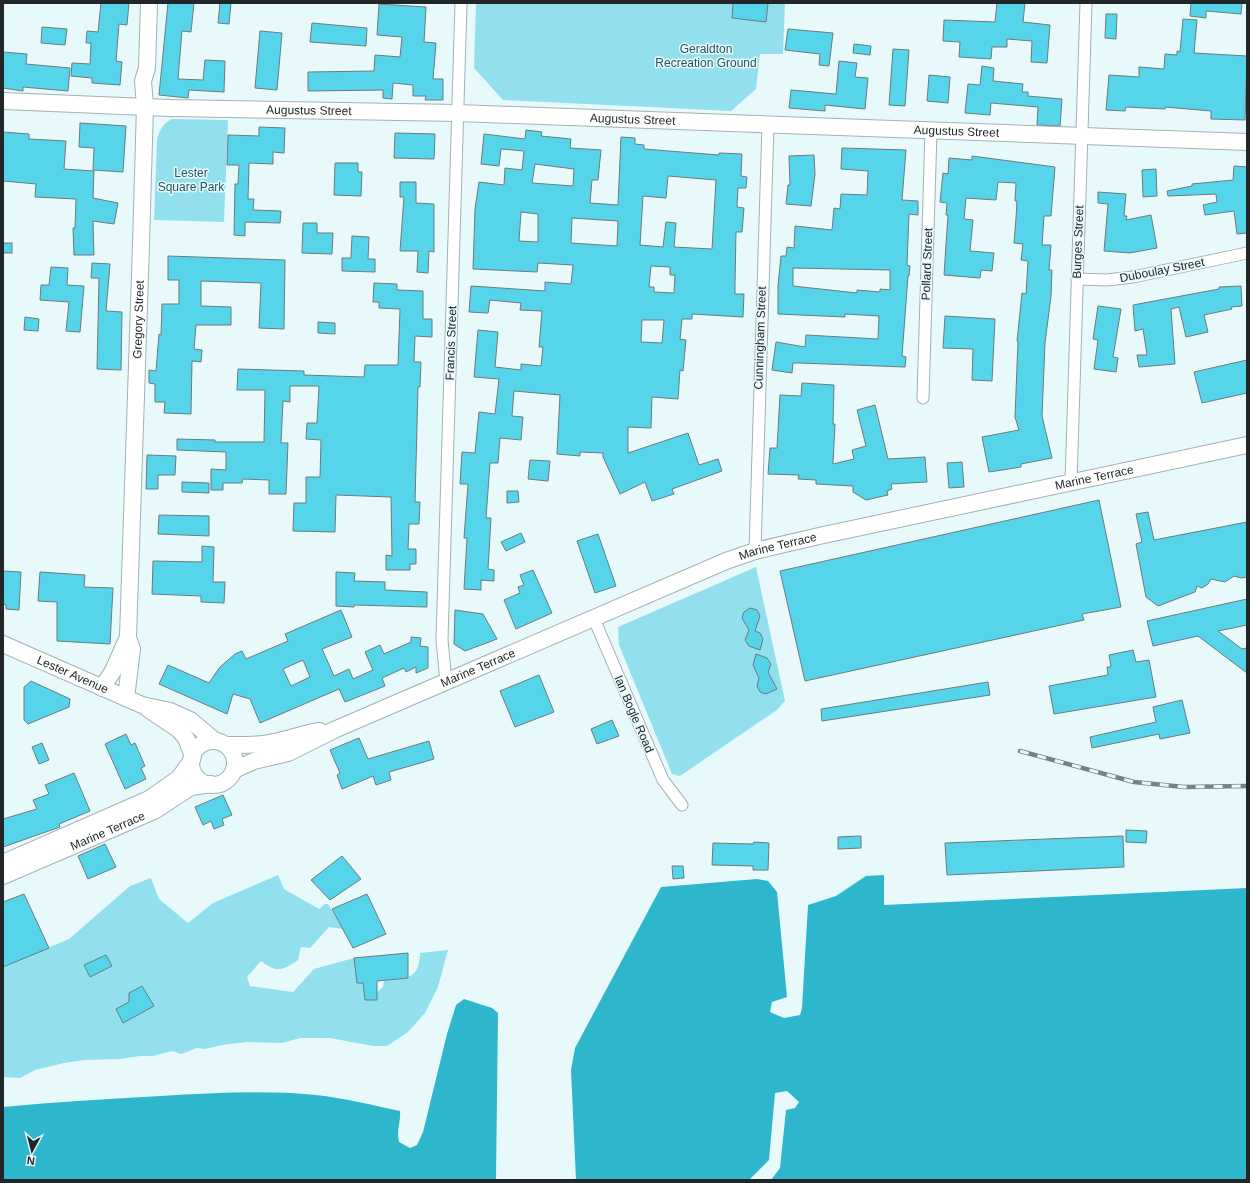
<svg xmlns="http://www.w3.org/2000/svg" width="1250" height="1183" font-family="Helvetica,sans-serif">
  <rect width="100%" height="100%" fill="#e8f9fc"/>
  <!-- green -->
  <g fill="#92e0ee">
    <path d="M476,3H785L783,54H760L756,89L731,111L503,100L474,68Z"/>
    <path d="M172,119L228,120L224,222L154,220L157,140C159,131 163,123 172,119Z"/>
    <path d="M756,567L785,701L777,710L680,776L672,774L619,645L618,627Z"/>
    <path d="M278,875L284,889L319,909L325,904H328L343,929L329,927L310,948L301,947L298,960C282,971 277,973 261,961L247,977L250,986L293,992L314,969L354,958L357,982L363,983L365,1000H377V992L383,987L384,980C407,978 419,980 420,953L448,950L438,987L425,1013L408,1032L387,1046H373L330,1038H300L282,1043L247,1042L222,1045L205,1049L197,1048L181,1054L172,1051L153,1056H140L120,1059L85,1060L64,1063L35,1070L20,1078L3,1077V967L69,939L130,886L151,878L159,899L188,923L213,903Z"/>
  </g>
  <!-- water -->
  <g fill="#2eb7cc">
    <path d="M884,875V905L1247,888V1180H771L780,1168L786,1110L795,1108L799,1102L787,1091L775,1093L769,1160L749,1180H576L571,1070L575,1048L661,887L757,879L768,881L777,892L787,997L772,1002L770,1012L784,1018L800,1015L802,1008L808,905L836,896L866,876Z"/>
    <path d="M464,999L492,1008L498,1013L496,1180H3V1107C56,1102 108,1099 161,1096C212,1093 265,1090 316,1095C344,1098 372,1105 400,1111C401,1122 396,1131 399,1142L410,1148L417,1145L423,1132L447,1034L456,1005Z"/>
  </g>
  <!-- building -->
  <g fill="#56d5ea" stroke="#6c7b7d" fill-rule="evenodd">
    <path d="M101,3H129L127,25L119,24L116,61L122,62L120,85L92,83V78L71,76L72,63L90,64L91,43H86L87,31L98,32Z"/>
    <path d="M168,3H194L191,32L182,31L178,79L203,80L205,60L225,61L224,92L189,90L188,98L159,95Z"/>
    <path d="M220,3H231L229,24L218,23Z"/>
    <path d="M733,3H768L766,22L732,18Z"/>
    <path d="M997,3H1025L1023,22L1050,25L1047,63L1031,62L1032,41L1007,39V47H992L991,59L959,57L960,42L943,41L944,20L995,22Z"/>
    <path d="M1191,3H1242L1241,14L1206,11V18L1190,16Z"/>
    <path d="M379,4L426,7L424,42L436,43L433,79H443V100H425L426,96H413V85L393,83L392,99L383,98V90L308,91V72L374,71L375,55L400,57L402,37L377,35Z"/>
    <path d="M1106,14H1117L1116,39L1105,38Z"/>
    <path d="M1183,19L1197,20L1194,53L1247,56L1245,120L1211,119V111L1165,107V109L1126,107L1125,111L1106,110L1109,75L1139,77V67L1164,69L1165,54L1177,55V51L1180,52Z"/>
    <path d="M312,23L367,28L366,46L310,42Z"/>
    <path d="M42,27L67,29L65,45L41,43Z"/>
    <path d="M788,29L833,33L829,66L819,65L820,54L785,50Z"/>
    <path d="M260,31L282,33L277,90L255,88Z"/>
    <path d="M854,44L871,46L870,55L853,53Z"/>
    <path d="M893,49L909,50L905,106L889,105Z"/>
    <path d="M3,52L27,54L26,64L70,68L68,91L23,87V91L3,88Z"/>
    <path d="M839,61L857,63L855,77L868,78L865,109L825,105V111L789,108L791,90L836,94Z"/>
    <path d="M982,66L994,68L993,81L1023,84L1022,92H1028V96L1062,99L1060,126L1037,125L1038,107L991,103L990,115L965,113L968,84L980,85Z"/>
    <path d="M929,75L950,77L948,103L927,101Z"/>
    <path d="M80,123L126,126L123,172L93,170L94,148L79,147Z"/>
    <path d="M259,127L285,128L284,153L273,152V164L249,163L248,199H254L253,210L281,211L280,223L245,222V236L234,235L235,184H238L239,165H227L228,135L259,136Z"/>
    <path d="M526,130L542,132L541,136L571,139L570,148L601,150L598,180H592L590,203L618,205L621,137L635,138V144L644,145V149L719,155V153L742,154L741,176L747,177L746,188H738L737,207L744,208L742,232H736L735,284V294H744L743,317L692,314V319H682L680,339L686,340L683,371L680,370L678,399L652,397L651,428L628,427V453L688,433L699,465L718,459L722,471L672,489L674,494L652,501L645,482L620,494L603,457V453L580,452V456L557,454L560,395L514,391L512,416L523,417L521,440L500,438L498,463H490L486,518H491L488,569L494,570V581L481,580V590L464,589L467,538H464L468,484H460L462,452L475,453L479,412L495,414L499,379L474,377L478,330L498,332L495,367L521,370V364L541,366L543,347H539L542,311L520,310L521,303L490,300L488,313L469,312L471,286L545,291V282L571,284L573,265L538,263L537,272L473,269L475,209L479,182L504,185L505,168L522,170L524,151L501,149L499,166L481,164L484,134L525,139ZM535,164L574,169L573,186L532,183ZM668,176L716,180L712,249L674,247L676,223L666,222L663,247L640,245L643,196L666,198ZM521,212L538,214V242L519,241ZM572,218L618,221L617,246L571,243ZM651,266L670,267V275H675L674,293L654,292V287H649ZM642,320H664L662,343L641,342Z"/>
    <path d="M3,132L29,134V139L66,141L64,169L94,171L93,198L118,203L114,224L93,221L94,255H74L73,228H75L76,199L35,197L36,184L3,181Z"/>
    <path d="M395,133L435,134L434,159L394,158Z"/>
    <path d="M842,148L906,150L902,200L918,201V215L909,214L907,265L910,266L909,276H908L902,356L906,357L905,367L800,363H793L792,373L772,370L776,342L805,347L806,335L878,339L879,316L845,314V317L778,314V286L781,256H786L787,247L794,248L795,226L832,230L834,208L840,209L841,194L867,195L868,171L841,169ZM793,268L890,270V290L880,289V292L857,290V293L793,286Z"/>
    <path d="M814,155L815,174L811,206L786,204L788,185H790L789,156Z"/>
    <path d="M972,156L1055,167L1051,216H1044L1042,245H1051L1049,270H1052L1051,296L1045,343L1042,416L1052,458L1021,464V467L989,472L982,437L1019,430L1015,417L1018,341H1017L1022,293L1026,294L1028,261L1021,260L1023,244L1014,243L1016,218L1017,201H1015L1016,183L998,182L996,200L966,198L964,219L973,220L970,251L994,253L992,271L981,270L980,278L944,275L948,215H946L947,203L940,202L943,173L948,174L949,158L972,160Z"/>
    <path d="M335,163H358V172H362L361,196L334,195Z"/>
    <path d="M1234,166L1247,167V233L1237,234L1234,211L1205,215L1203,205L1217,202L1216,194L1168,196L1167,191L1192,186V184L1233,180Z"/>
    <path d="M1156,169L1157,196L1143,197L1142,170Z"/>
    <path d="M400,182H416V203L434,204V252L429,251L428,273L417,272L418,251H400L404,197H400Z"/>
    <path d="M1098,192L1126,194L1124,216H1127L1126,220L1151,215L1157,248L1130,253L1104,251L1108,204L1098,203Z"/>
    <path d="M303,223H317V233H333L332,254L302,253Z"/>
    <path d="M352,236L369,237L368,259H375V272L342,271V258H351Z"/>
    <rect x="3" y="243" width="9" height="10"/>
    <path d="M168,256L285,260L284,329L259,328L261,283L201,281V306L231,307V325H196L194,349L202,350L201,362L192,361L191,414L164,413L165,402H155V384L149,383V370L156,371L159,334L161,335L162,304H179V280H168Z"/>
    <path d="M92,263L110,264L106,311L122,312L121,370L97,369L99,278H91Z"/>
    <path d="M51,267L68,268L67,285L84,286L80,332L66,331L69,302L40,300L41,285H49Z"/>
    <path d="M374,283L397,284V290L423,291V319H432V337L415,336L414,362H421L420,387H418L415,502H420L419,524H409L408,549H416V564H410V570H386V555L392,556L391,497L336,495L335,532L293,531L294,503H306V477H320L321,440L306,439L307,423H317L319,386H290V402L283,401L281,443H288L286,494H269V480L243,479L242,483H223V490H211V469L226,470V452L177,450V439L215,440V442H264L265,390H237L238,369L304,371V375L364,377L365,365H398L400,309L379,308V302H373Z"/>
    <path d="M1241,286L1242,306L1231,307L1232,309L1204,315L1208,332L1186,337L1179,307L1171,309L1175,364L1139,367L1137,355H1147L1143,329L1135,331L1133,305L1219,289V287Z"/>
    <path d="M1098,306L1121,309L1113,357L1118,358L1116,372L1094,369L1098,340L1093,339Z"/>
    <path d="M945,316L995,319L992,381L972,380L973,349L943,348Z"/>
    <path d="M25,317L39,319L38,331L24,330Z"/>
    <path d="M318,322L335,323V334L318,333Z"/>
    <path d="M1247,360V393L1202,403L1194,372Z"/>
    <path d="M802,383L834,385L833,424H835L833,464L854,459L852,450L866,446L857,410L875,405L888,459L925,457L927,482L891,484L892,489L887,491L888,495L866,500L853,492V486L816,484V480L798,479L799,475L768,474L770,448H777L780,395L801,396Z"/>
    <path d="M147,455L176,456L175,475H158V489H146Z"/>
    <path d="M530,460L550,461L548,481L528,479Z"/>
    <path d="M962,462L964,487L949,488L947,463Z"/>
    <path d="M182,482L209,483V493L182,492Z"/>
    <path d="M507,491H518L519,502L507,503Z"/>
    <path d="M1099,500L1121,607L1082,614L1084,620L805,681L780,571Z"/>
    <path d="M1148,512L1154,540L1247,522V577L1241,578L1234,576L1225,582L1211,579L1208,584L1202,588L1197,586L1195,592L1158,606L1146,597L1136,544L1142,542L1136,514Z"/>
    <path d="M159,515L209,516V536L158,534Z"/>
    <path d="M521,533L525,542L506,551L501,542Z"/>
    <path d="M598,534L616,586L595,593L577,541Z"/>
    <path d="M202,546L214,547L213,582H225L224,603L201,602V596L152,594L153,561L202,562Z"/>
    <path d="M533,570L552,613L516,629L504,600L520,593L518,587L524,585L520,575Z"/>
    <path d="M3,571L21,572L19,610L6,609V605L3,604Z"/>
    <path d="M40,572L85,575L84,587L113,588L110,644L57,641V602L38,601Z"/>
    <path d="M336,572L355,573L354,581L385,582V590L427,592V607L354,605V607L336,606Z"/>
    <path d="M1247,599V625L1218,631L1242,649L1247,648V673L1198,636L1153,646L1147,621Z"/>
    <path d="M750,608L757,610L760,616L755,631L760,633L763,639L760,650L749,646L745,640L749,630L742,618L744,612Z"/>
    <path d="M341,610L352,637L322,649L334,676L349,669L353,679L373,670L365,652L380,645L384,654L411,642V637L421,638L420,646L428,647V668L416,673V667L406,672L404,668L382,678L385,686L345,702L339,689L260,723L250,699L233,694L227,714L159,684L168,665L209,683L220,667L235,654L242,651L246,659L288,641L285,634ZM303,660L310,677L291,686L283,669Z"/>
    <path d="M455,610L483,614L497,639L465,651L454,644Z"/>
    <path d="M1133,650L1136,662L1149,660L1156,697L1054,714L1049,686L1108,675L1107,667H1111L1109,655Z"/>
    <path d="M756,654L767,658L771,664L768,672L777,689L766,694L760,692L757,686L759,678L753,665Z"/>
    <path d="M539,675L554,712L515,727L500,691Z"/>
    <path d="M31,681L70,699L69,707L28,724L24,720V687Z"/>
    <path d="M988,682L990,695L822,721L821,709Z"/>
    <path d="M1182,700L1190,733L1160,739L1159,734L1092,748L1090,737L1156,722L1153,707Z"/>
    <path d="M612,720L619,736L597,744L591,729Z"/>
    <path d="M126,734L131,745L135,743L145,766L141,768L146,779L125,789L105,744Z"/>
    <path d="M359,738L368,759L429,741L434,759L389,772L391,780L376,785L373,776L342,789L337,775L340,773L330,750Z"/>
    <path d="M42,743L49,760L39,764L32,747Z"/>
    <path d="M74,773L90,811L59,824L60,827L3,847V819L37,809L33,800L49,794L45,785Z"/>
    <path d="M223,795L232,815L222,819L224,825L214,829L211,821L203,825L195,807Z"/>
    <path d="M1126,830L1147,831L1146,843L1126,842Z"/>
    <path d="M861,836V848L838,849V837Z"/>
    <path d="M1123,836L1124,867L947,875L945,843Z"/>
    <path d="M754,842L769,843L768,870H753V866L712,865L713,843L753,844Z"/>
    <path d="M105,844L116,867L88,879L78,856Z"/>
    <path d="M342,856L361,879L330,900L311,880Z"/>
    <path d="M672,866H683L684,878L673,879Z"/>
    <path d="M24,894L49,948L3,967V902Z"/>
    <path d="M367,894L386,934L353,948L332,909Z"/>
    <path d="M408,953V978L377,981V1000H365L363,983H357L354,958Z"/>
    <path d="M106,955L112,966L90,977L84,965Z"/>
    <path d="M142,986L154,1006L123,1023L116,1009L129,1002V993Z"/>
  </g>
  <g fill="none" stroke-linecap="round" stroke-linejoin="round">
    <!-- street casing -->
    <g stroke="#a1b1b4" stroke-width="13">
      <g id="street">
        <path d="M1077,279L1107,280L1133,277L1247,253"/>
        <path d="M923,398L931,131"/>
        <path d="M1071,482L1086,3"/>
        <path d="M755,551L768,125"/>
        <path d="M594,619L663,780L682,805"/>
        <path d="M446,682L442,640L461,3"/>
      </g>
    </g>
    <!-- secondary casing -->
    <g stroke="#a1b1b4" stroke-width="18">
      <g id="secondary">
        <path id="s1" d="M3,101L171,108L458,113L1247,142"/>
        <path id="s2" d="M3,644L142,705L170,711L190,720L215,741"/>
        <path id="s3" d="M102,688L113,671L128,637L141,244L145,106L143,81L147,68L149,3"/>
        <path d="M126,698L132,649L128,638"/>
        <path d="M148,709L178,729L186,738L193,756"/>
        <circle cx="213" cy="763" r="22"/>
        <path d="M227,745C242,745 259,746 274,742C290,739 304,733 320,731"/>
        <path id="s4" d="M234,770L254,761L288,753L334,730L726,561L755,551L819,536L1247,445"/>
        <path d="M3,863L149,799L179,778L192,760"/>
        <path id="s5" d="M3,876L154,811L191,787L211,784"/>
      </g>
    </g>
    <!-- street -->
    <use href="#street" stroke="#fff" stroke-width="11"/>
    <!-- secondary -->
    <use href="#secondary" stroke="#fff" stroke-width="16"/>
    <!-- rail casing -->
    <g stroke="#778284" stroke-width="4.5">
      <path id="rail" d="M1020,751L1134,782L1184,787L1247,786"/>
    </g>
    <!-- rail -->
    <use href="#rail" stroke="#e8f9fc" stroke-width="3" stroke-dasharray="9" stroke-linecap="butt"/>
  </g>
  <g text-anchor="middle" dominant-baseline="central" stroke-width="3" stroke-linejoin="round" paint-order="stroke">
    <!-- park labels -->
    <g font-size="12" fill="#215760" stroke="#e8f9fc">
      <text x="706" y="49">Geraldton<tspan x="706" dy="14">Recreation Ground</tspan></text>
      <text x="191" y="173">Lester<tspan x="191" dy="14">Square Park</tspan></text>
    </g>
    <!-- street labels -->
    <g font-size="12" fill="#212728" stroke="#e8f9fc">
      <text stroke="none"><textPath href="#s1" startOffset="306">Augustus Street</textPath></text>
      <text stroke="none"><textPath href="#s1" startOffset="630">Augustus Street</textPath></text>
      <text stroke="none"><textPath href="#s1" startOffset="954">Augustus Street</textPath></text>
      <text transform="translate(1078 242) rotate(-88)">Burges Street</text>
      <text transform="translate(927 264) rotate(-88)">Pollard Street</text>
      <text transform="translate(1162 270) rotate(-11)">Duboulay Street</text>
      <text stroke="none"><textPath href="#s3" startOffset="375">Gregory Street</textPath></text>
      <text transform="translate(760 338) rotate(-88)">Cunningham Street</text>
      <text transform="translate(451 343) rotate(-88)">Francis Street</text>
      <text stroke="none"><textPath href="#s4" startOffset="913">Marine Terrace</textPath></text>
      <text stroke="none"><textPath href="#s4" startOffset="589">Marine Terrace</textPath></text>
      <text stroke="none"><textPath href="#s4" startOffset="265">Marine Terrace</textPath></text>
      <text stroke="none"><textPath href="#s2" startOffset="76">Lester Avenue</textPath></text>
      <text transform="translate(634 714) rotate(67)">Ian Bogle Road</text>
      <text stroke="none"><textPath href="#s5" startOffset="114">Marine Terrace</textPath></text>
    </g>
  </g>
  <!-- border -->
  <rect width="1250" height="1183" fill="none" stroke="#212728" stroke-width="8"/>
  <!-- north arrow -->
  <g transform="translate(32 1151) rotate(187)" stroke="#e8f9fc" stroke-width="3" paint-order="stroke">
  <path d="M0-3L7 15L0 10L-7 15Z" fill="#212728"/>
  <text y="-6" font-size="11" font-weight="bold" text-anchor="middle" fill="#212728">N</text>
  </g>
</svg>
